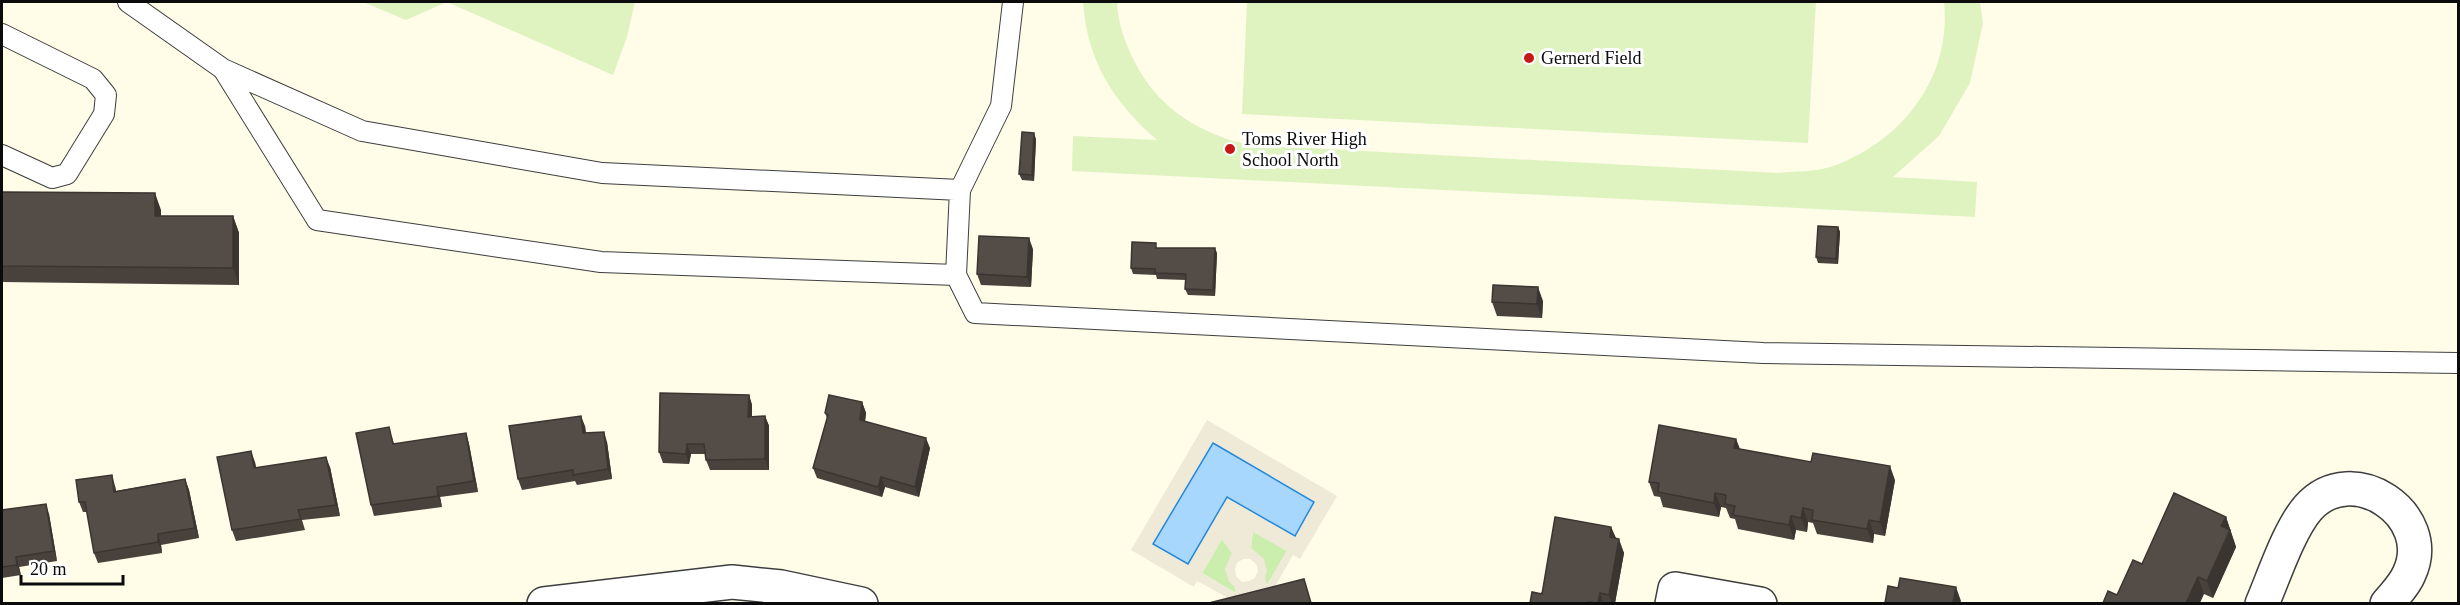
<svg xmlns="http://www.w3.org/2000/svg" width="2460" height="605" font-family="'Times New Roman',serif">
  <rect width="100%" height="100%" fill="#fffce8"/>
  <!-- green -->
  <g fill="#cbedae">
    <path d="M1253,531L1287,551L1267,585L1251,548Z"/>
    <path d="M1222,539L1232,553L1236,593L1202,573Z"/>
  </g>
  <!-- pitch -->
  <g fill="#dff3c1">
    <path d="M363,2H635L627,37L613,75L447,2L406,20Z"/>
    <path d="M1083,2H1117C1118,35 1139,78 1163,101C1180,118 1204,131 1227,139C1239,144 1255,144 1268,146L1779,173C1795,171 1815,172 1830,167C1901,143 1952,78 1944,2H1980L1983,23L1970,83L1939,136L1893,177L1977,182L1975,217L1072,171L1073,136L1157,140C1113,102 1087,60 1083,2Z"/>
    <path d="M1247,2H1816L1808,143L1242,114Z"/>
  </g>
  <!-- plaza -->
  <path fill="#efead8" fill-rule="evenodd" d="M1207,420L1337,496L1300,559L1293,555L1268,599L1237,603L1197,581L1194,587L1131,550ZM1213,443L1294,536L1227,496L1188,564ZM1253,532L1287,551L1267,585L1265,578L1267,571L1264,559L1251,548ZM1222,539L1232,553L1225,569L1229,582L1234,586L1236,593L1202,573ZM1243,559H1250L1256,564L1258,571L1255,578L1249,581L1242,582L1236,576L1235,569L1237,563Z"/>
  <!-- water -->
  <path fill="#a7d7fc" stroke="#2788da" stroke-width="1.5" d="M1213,443L1314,502L1295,536L1227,497L1188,564L1153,544Z"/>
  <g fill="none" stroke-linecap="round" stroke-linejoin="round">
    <!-- lane casing -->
    <g stroke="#3e3e3e" stroke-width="22">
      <g id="lane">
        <path d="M128,2L223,69L362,131L602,173L960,190L956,275L601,262L317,220L223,69"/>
        <path d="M2,34L93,79L106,95L104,114L67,174L52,178L2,155"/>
        <path d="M960,190L1001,106L1013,2"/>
        <path d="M956,275L975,313L1763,353L2458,363"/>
      </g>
    </g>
    <!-- street casing -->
    <g stroke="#3e3e3e" stroke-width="36">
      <g id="street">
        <path d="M544,604L732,582L781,587L861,604"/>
        <path d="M1672,604L1675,589L1760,604"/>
        <path d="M2262,604C2274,576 2289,530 2308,508C2352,458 2437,515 2409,574C2404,586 2395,594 2387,604"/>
      </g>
    </g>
    <!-- lane -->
    <use href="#lane" stroke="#fff" stroke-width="20"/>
    <!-- street -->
    <use href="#street" stroke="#fff" stroke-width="33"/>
  </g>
  <!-- wall -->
  <g fill="#48413c">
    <path d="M1036,139L1034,181L1022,180L1019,174Z"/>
    <path d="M2,192L161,210V216H233L239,233V285L2,282Z"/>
    <path d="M1838,227L1840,232L1838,264L1818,263L1816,257Z"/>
    <path d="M1158,248L1217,253L1215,296L1188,295L1185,289L1186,280L1157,279L1156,275L1133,274L1131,268Z"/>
    <path d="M1033,249L1031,287L981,285L977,274Z"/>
    <path d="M1543,301L1542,318L1497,316L1492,302Z"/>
    <path d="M749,395L752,405V417L765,416L769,426V470H710L706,460L705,454H691L689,464L663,463L659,452Z"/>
    <path d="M862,402L866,413L865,421L930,448L919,497L885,487L882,497L817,478L813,468L827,418L825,413Z"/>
    <path d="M585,426L586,433L607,442L612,479L577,485L575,481L522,490L518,479Z"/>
    <path d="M466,433L469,444L478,492L440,497L442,507L374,516L371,505L392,437L394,444Z"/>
    <path d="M1736,439L1740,449L1895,480L1885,536L1874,534L1873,543L1817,534L1813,523L1808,522L1807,532L1796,530L1794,540L1738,529L1735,519L1730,518L1726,508L1721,507L1719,517L1663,507L1660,497L1654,496L1649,482Z"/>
    <path d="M255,462L256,467H330L340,516L302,520L305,530L236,541L232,530Z"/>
    <path d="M185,479L189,490L199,538L161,545L162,553L98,563L94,553L87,512H83L79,502L115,486L116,491Z"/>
    <path d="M2,510L49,514L57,561L19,567L21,575L2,578Z"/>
    <path d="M2226,517L2236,547L2213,598L2204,594L2117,595L2142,564Z"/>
    <path d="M1611,527L1616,538L1624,553L1615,603H1530Z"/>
  </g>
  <!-- shaded-wall -->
  <g fill="#3b3531">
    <path d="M1034,133L1036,139L1034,181L1032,175Z"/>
    <path d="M155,193L161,210V232L155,216Z"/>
    <path d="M233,216L239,233V285L233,268Z"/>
    <path d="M1838,227L1840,232L1838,264L1836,259Z"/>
    <path d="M1029,238L1033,249L1031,287L1027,277Z"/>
    <path d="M1215,248L1217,253L1215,296L1213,290Z"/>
    <path d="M1538,287L1543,301L1542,318L1537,304Z"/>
    <path d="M749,395L752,405V427L748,417Z"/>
    <path d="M862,402L866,413L864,430L860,420Z"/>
    <path d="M581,416L585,426L587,444L583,433Z"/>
    <path d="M765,416L769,426V470L765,459Z"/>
    <path d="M604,432L607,442L612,479L608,469Z"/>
    <path d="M466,433L469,444L478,492L474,481Z"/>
    <path d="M926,438L930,448L919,497L915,487Z"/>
    <path d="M1736,439L1741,453L1734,448Z"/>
    <path d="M687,444L691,454L689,464L686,454Z"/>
    <path d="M251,451L255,462L257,478L254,468Z"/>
    <path d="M326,457L330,467L340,516L336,505Z"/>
    <path d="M1890,466L1895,480L1885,536L1880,522Z"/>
    <path d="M112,475L115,486L118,502L114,492Z"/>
    <path d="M881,477L885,487L882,497L878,487Z"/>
    <path d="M185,479L189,490L199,538L195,528Z"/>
    <path d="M437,487L440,497L442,507L438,496Z"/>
    <path d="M1715,493L1721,507L1719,517L1714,503Z"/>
    <path d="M46,504L49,514L57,561L54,551Z"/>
    <path d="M1803,508L1808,522L1807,532L1801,518Z"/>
    <path d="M1791,516L1796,530L1794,540L1789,525Z"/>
    <path d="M2226,517L2236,547L2213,598L2207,581L2221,526Z"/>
    <path d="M1869,520L1874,534L1873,543L1867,529Z"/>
    <path d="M1611,527L1617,541L1610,537Z"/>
    <path d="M158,534L161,545L162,553L158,542Z"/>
    <path d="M1619,539L1624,553L1615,603H1612L1609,595Z"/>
    <path d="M16,557L19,567L21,575L17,565Z"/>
    <path d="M2198,577L2204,594L2200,603H2186Z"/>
    <path d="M1956,587L1961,601L1960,603H1953Z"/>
    <path d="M1600,593L1603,603H1598Z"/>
  </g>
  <!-- building -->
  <g fill="#544c46" stroke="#3b3531" stroke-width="1.5">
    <path d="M1022,132L1034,133L1032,175L1019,174Z"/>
    <path d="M2,192L155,193V216H233V268L2,266Z"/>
    <path d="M1818,226L1838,227L1836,259L1816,257Z"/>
    <path d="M979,236L1029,238L1027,277L977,274Z"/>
    <path d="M1132,242L1156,243V248H1215L1213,290L1185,289L1186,274L1155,273V269L1131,268Z"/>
    <path d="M1493,285L1538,287L1537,304L1492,302Z"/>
    <path d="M660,393L749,395L748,417L765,416V459L706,460L704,444H687L686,454L659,452Z"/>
    <path d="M829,395L862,402L860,420L926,438L915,487L881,477L878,487L813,468L828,415L825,413Z"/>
    <path d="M581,416L583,433L604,432L608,469L573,475V470L518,479L509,426Z"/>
    <path d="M1659,425L1736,439L1734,448L1811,462L1813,453L1890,466L1880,522L1869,520L1867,529L1812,520L1813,510L1803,508L1801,518L1791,516L1789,525L1733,515L1735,506L1725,504L1726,495L1715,493L1714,503L1658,492L1659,483L1649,482Z"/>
    <path d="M389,427L393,444L466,433L474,481L437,487L438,496L371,505L356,433Z"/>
    <path d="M251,451L254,468L326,457L336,505L298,510L301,519L232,530L217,457Z"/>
    <path d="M112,475L114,492L185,479L195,528L158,534V542L94,553L85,502H79L76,480Z"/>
    <path d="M2174,493L2226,517L2221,526L2230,530L2207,581L2198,577L2186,603H2103L2108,591L2117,595L2133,560L2142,564Z"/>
    <path d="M46,504L54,551L16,557L17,565L2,567V510Z"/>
    <path d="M1555,517L1611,527L1610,537L1619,539L1609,595L1600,593L1598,603L1588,602V603H1530L1532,592L1542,594Z"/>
    <path d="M1900,578L1956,587L1953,603H1885L1888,586L1898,588Z"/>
    <path d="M1304,579L1311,603H1209Z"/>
  </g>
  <!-- markers -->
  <g fill="#c61917" stroke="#fff" stroke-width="2">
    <circle cx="1529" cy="58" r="6"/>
    <circle cx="1230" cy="149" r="6"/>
  </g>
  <g text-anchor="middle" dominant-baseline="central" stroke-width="6" stroke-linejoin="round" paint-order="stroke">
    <!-- poi labels -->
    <g font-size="18" fill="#0b0b0b" stroke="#fff" text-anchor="start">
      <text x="1541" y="58">Gernerd Field</text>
      <text x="1242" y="139">Toms River High<tspan x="1242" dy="21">School North</tspan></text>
    </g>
  </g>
  <!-- border -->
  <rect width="2460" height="605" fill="none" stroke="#0b0b0b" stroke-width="6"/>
  <!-- scale -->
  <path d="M21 575v9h102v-9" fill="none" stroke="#0b0b0b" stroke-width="3"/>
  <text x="30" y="575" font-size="18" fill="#0b0b0b" stroke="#ffffff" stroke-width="4.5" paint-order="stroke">20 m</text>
</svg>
